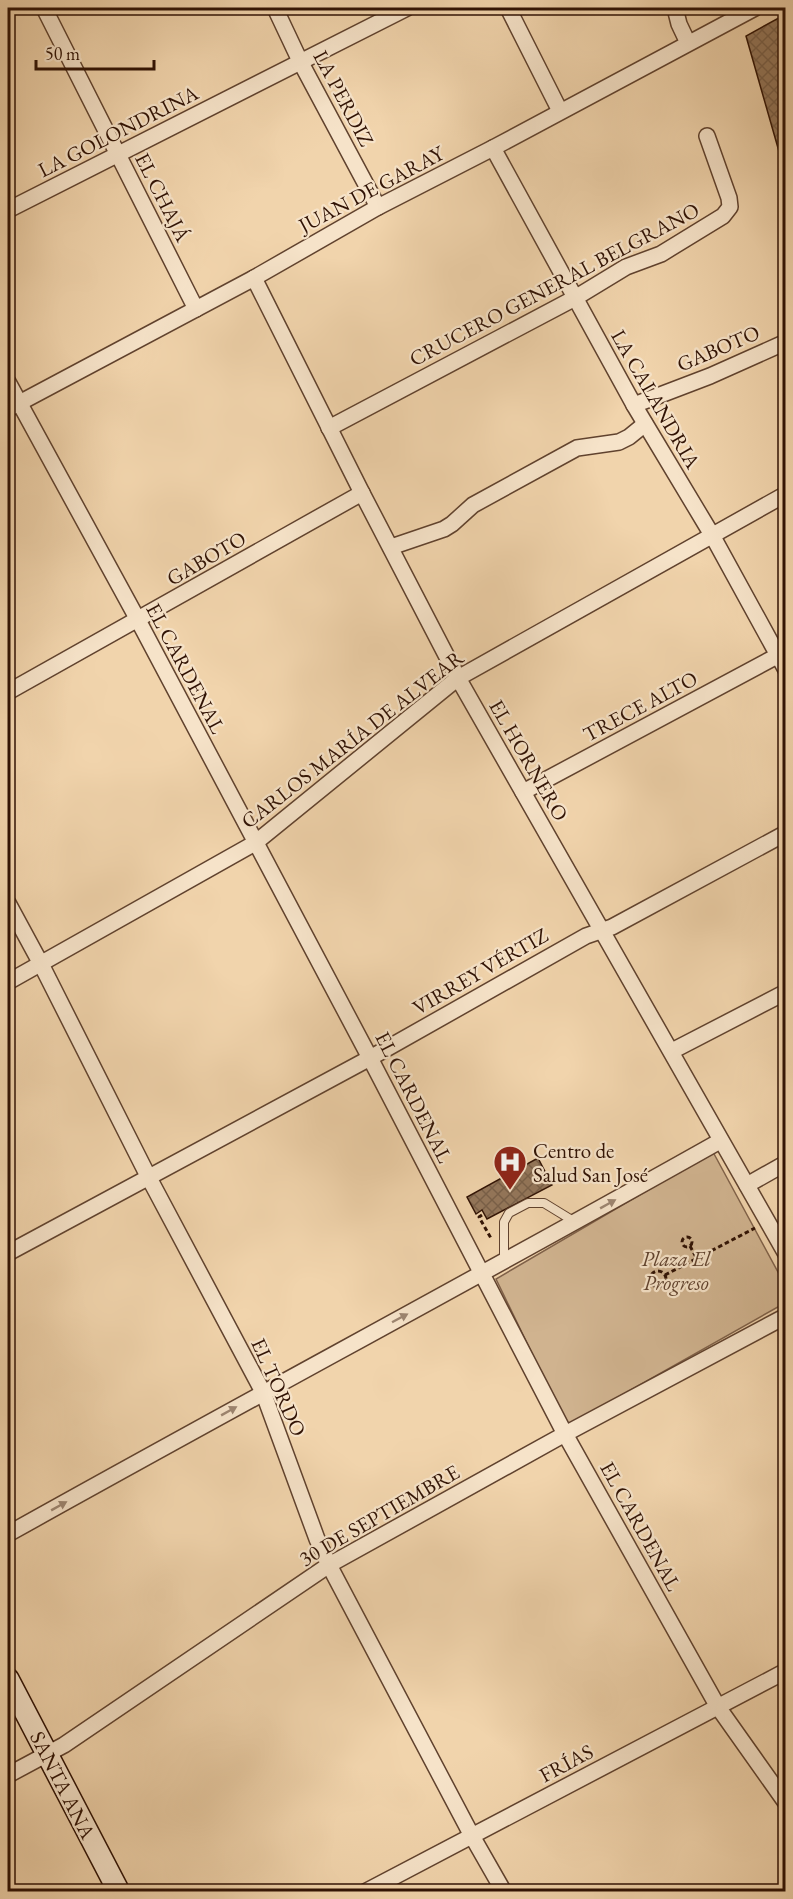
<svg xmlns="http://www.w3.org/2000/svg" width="793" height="1899" font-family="'EB Garamond',serif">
  <defs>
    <pattern id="building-cross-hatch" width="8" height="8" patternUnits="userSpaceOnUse" patternTransform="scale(1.5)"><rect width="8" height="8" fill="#94775b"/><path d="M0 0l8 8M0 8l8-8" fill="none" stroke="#796049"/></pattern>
  </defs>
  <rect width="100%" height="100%" fill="#f1d4ac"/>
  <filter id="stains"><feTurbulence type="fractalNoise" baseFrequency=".00333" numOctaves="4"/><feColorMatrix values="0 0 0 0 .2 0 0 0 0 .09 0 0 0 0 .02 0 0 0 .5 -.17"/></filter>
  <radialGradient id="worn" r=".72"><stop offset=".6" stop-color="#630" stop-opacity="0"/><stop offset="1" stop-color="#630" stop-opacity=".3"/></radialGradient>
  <!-- green -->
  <path fill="#d0b38f" stroke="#80624a" stroke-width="1.5" d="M713,1152L785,1285V1303L567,1426L496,1279Z"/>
  <!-- building -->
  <g fill="url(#building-cross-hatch)" stroke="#301204" stroke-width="1.5">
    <path d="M786,14V162H782L746,36Z"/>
    <path d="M538,1158L552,1185L487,1219L482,1210L476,1214L467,1197Z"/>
  </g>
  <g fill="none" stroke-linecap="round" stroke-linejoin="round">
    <!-- lane casing -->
    <g stroke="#60422e" stroke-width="10">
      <path id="lane" d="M504,1260V1222L509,1213L528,1203H544L575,1222"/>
    </g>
    <!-- street casing -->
    <g stroke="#60422e" stroke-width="18">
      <g id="street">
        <path d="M44,8L196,309"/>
        <path d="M275,8L300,61L378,207"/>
        <path d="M508,8L560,111"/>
        <path d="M675,8L679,24L688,43"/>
        <path d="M493,148L634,405L712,535L786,670"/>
        <path d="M8,210L407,8"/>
        <path d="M254,278L362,493L458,678L786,1254"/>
        <path d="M8,382L138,620L370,1058L565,1434L718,1707L786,1803"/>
        <path d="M634,405L710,376L786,342"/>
        <path d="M8,409L254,278L378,207L493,148L755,8"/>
        <path d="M329,428L575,298L626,267L661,254L723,216L730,207L729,198L707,136"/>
        <path d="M391,547L444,529L452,524L473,505L577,448L619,442L629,437L645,424"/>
        <path d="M8,692L362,493"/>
        <path d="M523,792L777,656"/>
        <path d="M8,903L41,964L148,1176L263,1392L317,1539L329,1565L472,1836L504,1892"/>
        <path d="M8,982L255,843L458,678L786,494"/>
        <path d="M672,1051L786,992"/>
        <path d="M747,1185L786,1163"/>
        <path d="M8,1253L370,1058L586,936L612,927L786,833"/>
        <path d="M8,1534C244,1402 484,1274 720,1141"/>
        <path d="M8,1775L64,1745L329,1565L565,1434L786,1316"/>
        <path d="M365,1892L786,1671"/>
      </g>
    </g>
    <!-- secondary casing -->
    <g stroke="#301204" stroke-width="24">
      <path id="secondary" d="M8,1679L119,1892"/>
    </g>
    <!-- path -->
    <g stroke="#301204" stroke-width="3" stroke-dasharray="4.5 3" stroke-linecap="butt">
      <path d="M482,1215L479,1217L492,1240"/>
      <circle cx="687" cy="1242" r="5"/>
      <path d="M690,1246L697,1259"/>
      <circle cx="658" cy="1279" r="8"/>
      <path d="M665,1275L755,1228"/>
    </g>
    <!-- lane -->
    <use href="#lane" stroke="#f6e3c9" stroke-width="8"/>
    <!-- street -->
    <use href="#street" stroke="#f6e3c9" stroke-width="15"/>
    <!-- secondary -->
    <use href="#secondary" stroke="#f6e3c9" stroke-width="21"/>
  </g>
  <!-- one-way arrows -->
  <defs><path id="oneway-solid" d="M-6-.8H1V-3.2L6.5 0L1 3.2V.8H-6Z" transform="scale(1.5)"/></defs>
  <g fill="#9d8570">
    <use href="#oneway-solid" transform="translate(608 1204) rotate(-29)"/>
    <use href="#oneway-solid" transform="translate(400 1318) rotate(-28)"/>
    <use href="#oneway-solid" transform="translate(229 1411) rotate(-29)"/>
    <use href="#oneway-solid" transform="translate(59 1506) rotate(-29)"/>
  </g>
  <!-- icons -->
  <defs>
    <g id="hospital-pin" transform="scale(1.725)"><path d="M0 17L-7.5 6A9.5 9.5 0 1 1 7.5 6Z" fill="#8f2418" stroke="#f6e3c9"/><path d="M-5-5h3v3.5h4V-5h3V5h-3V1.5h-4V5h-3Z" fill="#fff"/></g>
  </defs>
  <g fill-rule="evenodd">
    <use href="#hospital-pin" x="510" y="1162"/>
  </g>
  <g text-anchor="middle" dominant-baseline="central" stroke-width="4.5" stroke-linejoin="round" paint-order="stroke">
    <!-- street labels -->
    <g font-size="21" fill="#301204" stroke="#f6e3c9">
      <text transform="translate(344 98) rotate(62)">LA PERDIZ</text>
      <text transform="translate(118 131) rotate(-27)">LA GOLONDRINA</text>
      <text transform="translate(371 189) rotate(-28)">JUAN DE GARAY</text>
      <text transform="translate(163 197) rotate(63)">EL CHAJÁ</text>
      <text transform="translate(554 284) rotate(-28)">CRUCERO GENERAL BELGRANO</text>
      <text transform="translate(718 348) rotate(-23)">GABOTO</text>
      <text transform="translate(656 399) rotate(60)">LA CALANDRIA</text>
      <text transform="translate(206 558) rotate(-30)">GABOTO</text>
      <text transform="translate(186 668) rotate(62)">EL CARDENAL</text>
      <text transform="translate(640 706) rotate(-28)">TRECE ALTO</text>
      <text transform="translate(352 739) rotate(-38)">CARLOS MARÍA DE ALVEAR</text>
      <text transform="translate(529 760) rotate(60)">EL HORNERO</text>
      <text transform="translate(480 971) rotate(-30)">VIRREY VÉRTIZ</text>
      <text transform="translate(414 1097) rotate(63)">EL CARDENAL</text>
      <text transform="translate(279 1387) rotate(66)">EL TORDO</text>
      <text transform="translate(379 1515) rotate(-30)">30 DE SEPTIEMBRE</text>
      <text transform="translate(641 1526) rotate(61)">EL CARDENAL</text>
      <text transform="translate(566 1763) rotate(-28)">FRÍAS</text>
      <text transform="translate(63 1785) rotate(63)">SANTA ANA</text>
    </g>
    <!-- poi labels -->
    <g font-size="21" fill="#301204" stroke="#f6e3c9" text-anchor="start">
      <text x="533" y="1150">Centro de<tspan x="533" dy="24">Salud San José</tspan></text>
    </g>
    <!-- park labels -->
    <g font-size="21" font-style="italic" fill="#60422e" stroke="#f6e3c9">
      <text x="676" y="1258">Plaza El<tspan x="676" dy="24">Progreso</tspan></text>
    </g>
  </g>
  <!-- margin -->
  <rect width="793" height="1899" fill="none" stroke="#f1d4ac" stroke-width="30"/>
  <rect x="9" y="9" width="775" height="1881" fill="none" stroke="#301204" stroke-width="3"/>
  <rect x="15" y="15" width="763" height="1869" fill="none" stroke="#301204" stroke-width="1.5"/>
  <!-- scale -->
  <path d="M36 60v9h118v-9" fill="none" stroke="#301204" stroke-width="3"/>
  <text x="45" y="60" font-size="18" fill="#301204" stroke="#f6e3c9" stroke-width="4.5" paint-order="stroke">50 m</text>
  <rect width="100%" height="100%" filter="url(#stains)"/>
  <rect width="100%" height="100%" fill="url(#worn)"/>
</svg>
